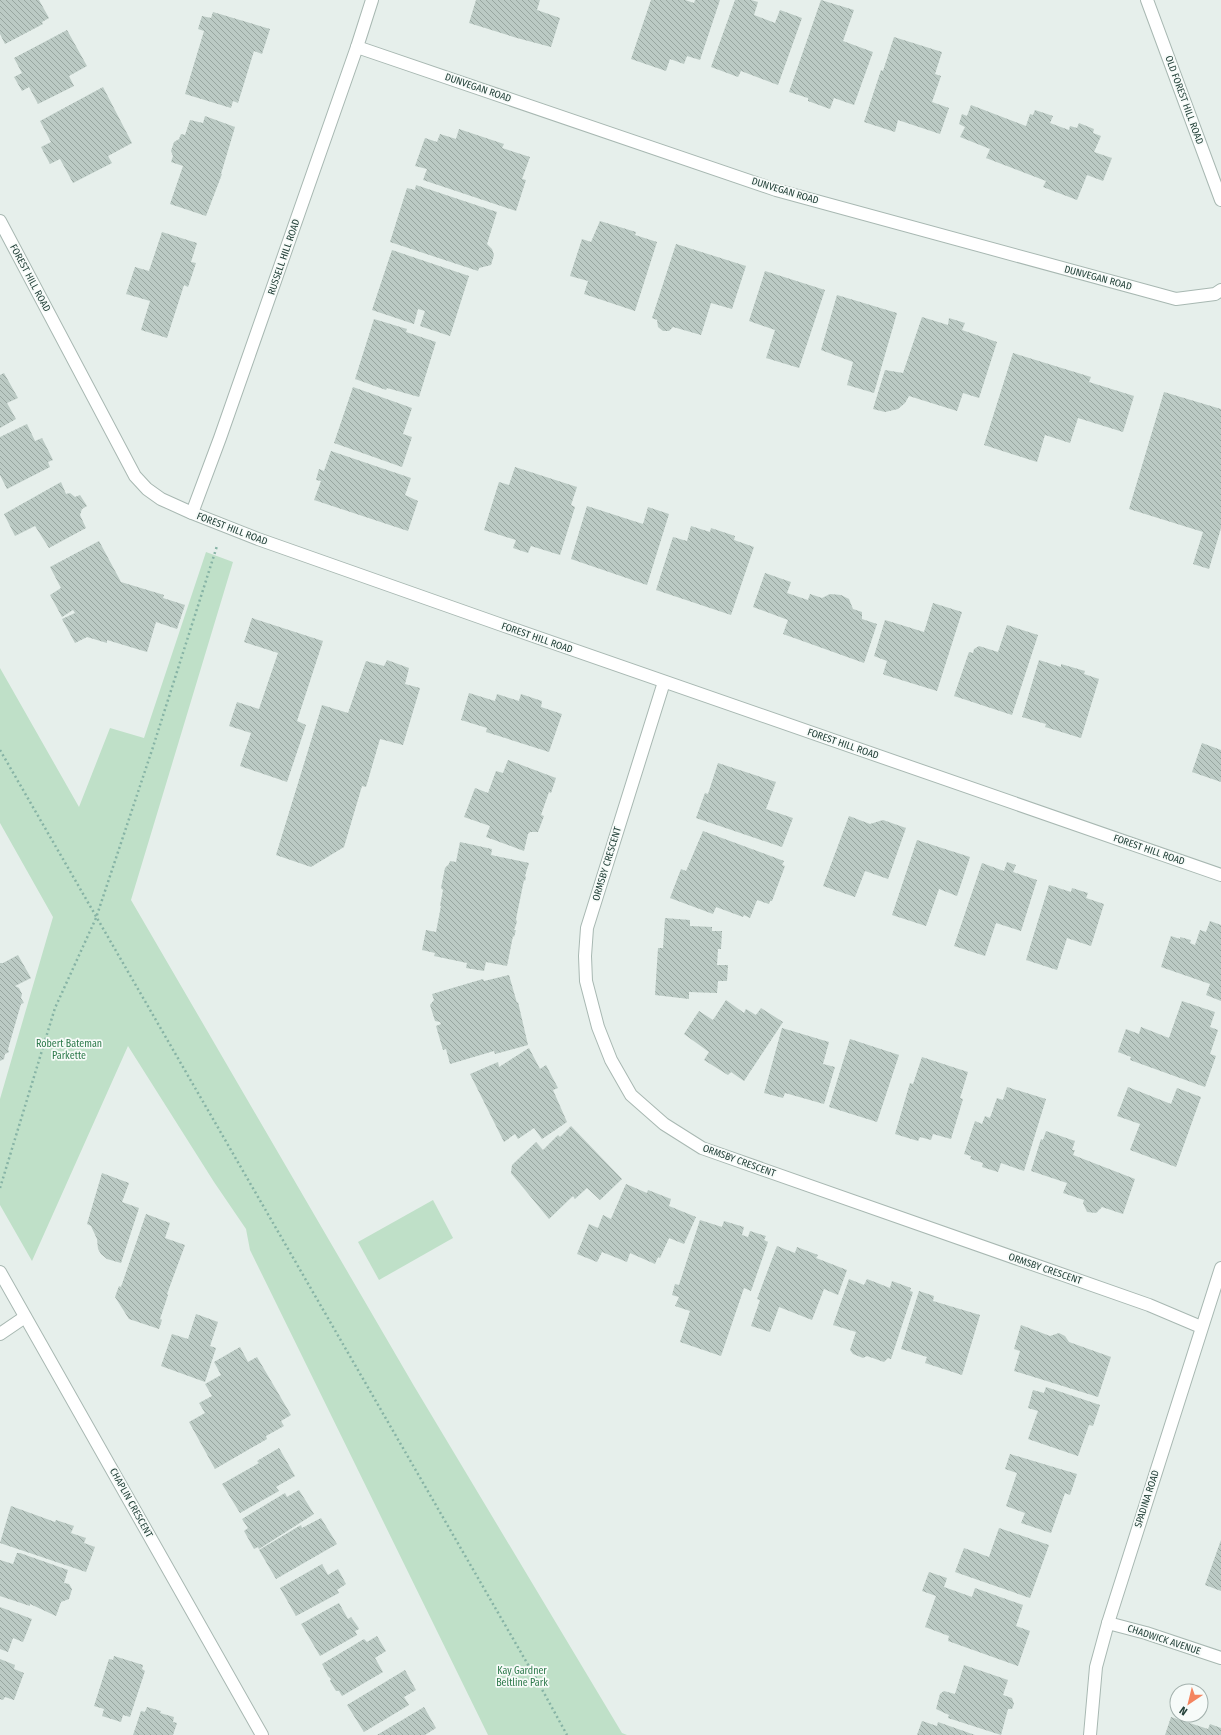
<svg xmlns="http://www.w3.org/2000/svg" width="1221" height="1735" font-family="'Fira Sans Condensed',sans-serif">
  <defs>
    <pattern id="building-back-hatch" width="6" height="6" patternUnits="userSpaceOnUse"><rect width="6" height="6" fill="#bbcac4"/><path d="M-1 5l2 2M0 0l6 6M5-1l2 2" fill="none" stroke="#98a6a0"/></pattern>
  </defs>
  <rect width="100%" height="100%" fill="#e6efeb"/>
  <!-- park -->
  <g fill="#bfe0c8">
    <path d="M206,552L233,562L131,900L414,1386L622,1733L627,1735H488L250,1250L246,1229L214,1182L128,1046L32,1261L0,1205V1099L53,917L0,823V668L79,807L110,728L144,738Z"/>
    <path d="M433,1200L453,1238L379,1280L358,1242Z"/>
  </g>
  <!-- building -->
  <g fill="url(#building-back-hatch)">
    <path d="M0,0H39L49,18L42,22L43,24L5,44L0,34Z"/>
    <path d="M476,0H540L537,10L560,18L551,47L517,38L469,23Z"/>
    <path d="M651,0H685L694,3L695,0H720L700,60L687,56L684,64L670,59L666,71L631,59Z"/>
    <path d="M735,0H751L758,2L754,15L775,23L780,10L802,18L778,85L741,71L738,77L711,67Z"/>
    <path d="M821,0L854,10L843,41L873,52L854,105L834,98L830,109L808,101V98L789,92Z"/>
    <path d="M213,12L270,29L262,54L254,51L238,103L233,101L231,108L185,94L204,31L198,29L202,16L211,18Z"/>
    <path d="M67,30L87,66L69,76L74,86L38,104L29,87L22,91L14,77L22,73L14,58Z"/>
    <path d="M894,37L942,52L935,74L941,76L932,102L949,108L940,134L898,120L895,132L864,122L881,70L883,71Z"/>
    <path d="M103,87L132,143L108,156L112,163L73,183L60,159L50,164L41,147L51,142L40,121Z"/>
    <path d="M971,105L1026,126L1030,114L1033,115L1035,110L1053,116L1050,123L1069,130L1070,126L1077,128L1079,123L1094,129L1093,133L1101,136L1094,152L1112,158L1103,181L1087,175L1077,200L1043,187L1046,181L986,158L990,149L960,137L965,127L959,124L962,114L967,116Z"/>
    <path d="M205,116L235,127L221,174H222L206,216L170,204L183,166L171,162L173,156L171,151L174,142L179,139L181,134L185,135L190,120L203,123Z"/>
    <path d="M459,129L504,144L502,148L530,157L522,179L526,180L516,211L423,180L427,169L415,166L425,138L437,142L440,134L456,139Z"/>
    <path d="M416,185L497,212L487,244L492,249L494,255L491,265L479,268L478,271L390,242L407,188L415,190Z"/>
    <path d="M600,221L636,232L635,235L657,242L635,311L584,294L588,281L570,276L582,239L591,242Z"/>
    <path d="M162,232L197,243L191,262L196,263L188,287L184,285L167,338L141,330L150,301L126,294L135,267L149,271Z"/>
    <path d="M676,244L746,266L732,309L711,303L701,335L673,327L669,331H663L658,327L657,320L652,318Z"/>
    <path d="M392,250L469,276L450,336L420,326L425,311L418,309L414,324L372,310Z"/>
    <path d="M765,271L825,290L799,368L766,358L775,330L749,321Z"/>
    <path d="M837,295L897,313L874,393L847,385L853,362L821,350Z"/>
    <path d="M922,317L948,325L949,318L965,323L962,330L997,342L979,398L963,393L957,411L909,396L905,403L898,409L885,412L873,409L885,370L903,373Z"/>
    <path d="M374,319L407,329L406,332L436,342L419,397L387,388L386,390L355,379Z"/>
    <path d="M1013,353L1091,377L1089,382L1134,396L1123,432L1078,418L1070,443L1045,435L1037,462L984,445Z"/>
    <path d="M4,373L18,398L7,403L16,419L0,428V375Z"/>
    <path d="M353,387L412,408L403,434L412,437L402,467L334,443Z"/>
    <path d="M1164,392L1221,409V528L1209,569L1193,564L1203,532L1129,509Z"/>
    <path d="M27,424L35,441L42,438L53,460L48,462L50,467L7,489L0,475V437Z"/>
    <path d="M331,451L411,478L405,495L418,501L408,531L314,500L321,481L316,480L319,469L324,471Z"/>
    <path d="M515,467L577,487L571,505L575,507L560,555L531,546L528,553L513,548L516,540L484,530L499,482L509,485Z"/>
    <path d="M61,482L66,494L70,493L75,497L80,495L87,506L82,509L80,515L86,528L49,548L35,526L15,536L4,514Z"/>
    <path d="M587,506L643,524L648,507L669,514L647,585L571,559Z"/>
    <path d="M691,526L710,532L711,528L735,536L734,540L754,547L731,615L656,590L673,537L687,541Z"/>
    <path d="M99,541L121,582L164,595L163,598L185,605L177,629L156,622L147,652L107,640V643L87,637L75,643L62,619L75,613L73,610L62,617L50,595L61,588L50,567Z"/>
    <path d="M765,573L791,582L787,593L808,600L810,594L822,598L830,594L841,595L849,599L853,609L862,612V619L877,624L864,663L783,634L788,620L753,607Z"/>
    <path d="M933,603L962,612L937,691L885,675L883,674L887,661L874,656L885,620L924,632Z"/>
    <path d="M252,618L323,641L297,721L306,725L287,782L240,766L251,733L229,726L237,702L259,709L278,653L244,642Z"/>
    <path d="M1007,625L1038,635L1012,715L954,696L969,652L973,653L974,649L979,646L998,652Z"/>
    <path d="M387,660L409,668L405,684L420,688L403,745L380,739L366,787L362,786L344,847L311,867L276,855L322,705L348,713L366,661L384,666Z"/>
    <path d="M1039,660L1061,667V664L1085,671L1084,674L1099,679L1081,738L1045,727L1046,724L1022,717Z"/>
    <path d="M469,693L495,701L497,694L519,701L521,694L542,701L541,707L562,714L549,752L486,732L487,728L461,720Z"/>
    <path d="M1202,743L1221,750V782L1192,772Z"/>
    <path d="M508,760L556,778L551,793L549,792L541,815L544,816L538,832H530L528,834L524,851L486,837L490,826L464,817L475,788L488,793L496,771L503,773Z"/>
    <path d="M718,763L776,782L766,809L793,818L782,847L696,818L705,793L708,794Z"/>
    <path d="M849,816L870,824L883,820L906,828L888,879L865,871L855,897L823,886Z"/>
    <path d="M703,831L784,861L782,865L785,866L772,901H770L769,904L757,900L750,918L744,915L743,917L716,907L713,914L670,898L681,869L686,871Z"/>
    <path d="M917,840L970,857L957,896L939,889L926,926L892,915Z"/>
    <path d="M460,842L492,849L491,855L529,863L525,876L526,877L525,881L524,880L516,919L517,922L514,930H516L514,937L513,936L507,966L486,962L484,971L466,968L467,963L434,956L435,953L422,950L426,930L436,932L441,906H440L443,890L441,888L445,868L449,864L450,861L456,862Z"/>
    <path d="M1007,862L1016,865L1013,872L1037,880L1021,931L996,923L985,956L954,946L982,863L1004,871Z"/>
    <path d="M1049,885L1071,892L1072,888L1088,893L1086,898L1104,904L1091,946L1067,938L1057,970L1026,960Z"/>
    <path d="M665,918L690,920V926L712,927V931H722L721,949H718L717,965H728L727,981H718L717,993L689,992V999L655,995L658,948H663Z"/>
    <path d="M1210,921L1221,925V1001L1206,995L1210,984L1161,967L1171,936L1180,939V937L1191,940L1190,943L1195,945L1200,930L1206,932Z"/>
    <path d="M18,955L31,978L15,986L19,988L22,994L21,998L24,1003L21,1004L8,1049L9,1052L5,1054L4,1059L0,1061V963H3Z"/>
    <path d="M509,975L517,1003L518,1002L528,1045L495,1054L494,1051L450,1064L446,1049L443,1050L436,1026L441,1024L440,1022L435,1021L430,1005L434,1000L432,994L483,979L484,981Z"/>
    <path d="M726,1000L744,1013L746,1009L756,1015L761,1008L783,1022L744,1081L731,1072L728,1075L704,1060L709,1052L684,1034L699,1011L713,1020Z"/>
    <path d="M1182,1001L1215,1012L1210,1027L1218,1030L1210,1054L1216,1056L1205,1087L1130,1060L1131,1057L1118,1052L1126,1029L1139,1034L1141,1027L1169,1038Z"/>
    <path d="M782,1028L829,1042L823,1064L835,1067L824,1104L785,1093L783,1098L764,1093Z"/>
    <path d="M850,1039L899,1055L877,1122L829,1107Z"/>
    <path d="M529,1048L540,1069L546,1065L558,1088L553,1090L567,1122L542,1139L534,1128L518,1139L515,1134L504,1142L470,1074L498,1062L499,1067Z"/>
    <path d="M922,1057L968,1072L960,1098L963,1099L951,1139L933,1134L931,1140L920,1137L918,1141L895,1134L910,1083L913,1084Z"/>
    <path d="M1007,1087L1046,1099L1024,1171L1001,1163L998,1172L982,1167L983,1163L970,1159L971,1156L964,1154L975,1121L982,1124L985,1116L990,1118L997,1098L1003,1100Z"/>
    <path d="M1128,1087L1171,1104L1177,1088L1201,1097L1176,1167L1130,1150L1140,1124L1117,1116Z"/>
    <path d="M571,1126L622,1179L600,1200L587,1188L575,1199L573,1196L549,1219L511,1173L512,1165L536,1142L543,1150L558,1135L560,1137Z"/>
    <path d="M1046,1131L1075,1141L1072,1150H1075L1073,1155L1135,1179L1123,1214L1102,1207L1096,1213L1087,1212L1083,1203L1084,1200L1063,1193L1067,1183L1031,1171L1041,1139L1043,1140Z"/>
    <path d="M102,1173L129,1183L122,1202L139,1208L121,1263L107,1259L101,1254L98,1249L97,1239L91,1226L87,1224Z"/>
    <path d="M626,1184L647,1193L648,1190L671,1199L669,1206L696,1217L684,1244L669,1238L660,1258L658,1257L655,1264L630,1253L627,1262L602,1252L597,1262L577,1254L589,1224L598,1228L603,1215L611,1219Z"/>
    <path d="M146,1214L170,1223L165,1238L185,1245L167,1294L168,1295L160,1319L162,1320L159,1329L129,1319L115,1297L119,1286L121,1287Z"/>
    <path d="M700,1220L722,1227L724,1221L744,1227L742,1235L748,1237L750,1231L766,1236L764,1240L768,1242L751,1291L744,1288L721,1356L680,1342L690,1311L675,1306L679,1297L672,1295L675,1284L679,1285Z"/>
    <path d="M777,1246L795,1253L797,1247L818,1255L816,1258L847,1270L838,1295L824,1289L812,1320L779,1307L770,1332L751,1326L760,1300L757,1299Z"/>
    <path d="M849,1279L864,1285L867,1279L890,1288L892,1281L911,1288L910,1291L913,1292L891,1359L888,1358L884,1362L867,1356L863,1358L853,1354L850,1350L856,1332L833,1325Z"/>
    <path d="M919,1291L934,1296L933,1301L980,1315L962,1375L925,1363L927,1357L901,1349Z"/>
    <path d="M196,1314L218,1322L210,1346L216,1348L205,1382L161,1366L172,1334L188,1339Z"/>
    <path d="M1021,1325L1050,1336L1059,1333L1065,1336L1069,1342L1111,1357L1098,1397L1014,1371L1020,1351L1014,1349Z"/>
    <path d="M240,1347L248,1362L257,1357L291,1415L281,1421L284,1426L266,1436L267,1439L215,1469L189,1422L205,1413L199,1403L212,1396L205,1384L221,1375L214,1362Z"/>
    <path d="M1046,1387L1100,1405L1093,1426L1089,1425L1078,1456L1028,1439L1038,1411L1028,1408L1033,1390L1044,1393Z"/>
    <path d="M279,1448L295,1476L276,1487L279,1491L240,1513L222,1484L259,1463L257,1461Z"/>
    <path d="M1010,1454L1077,1474L1070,1495L1065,1493L1051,1533L1021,1523L1025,1513L1006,1506L1017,1473L1005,1469Z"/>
    <path d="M299,1490L314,1514L259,1549L258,1547L254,1549L244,1531L248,1528L242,1519L285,1493L287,1497Z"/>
    <path d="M11,1506L55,1522L56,1520L74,1526L71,1533L86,1538L84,1543L95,1547L86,1572L0,1543Z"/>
    <path d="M321,1518L337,1544L276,1579L259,1550L301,1525L302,1528Z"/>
    <path d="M999,1528L1049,1545L1030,1598L955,1572L964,1548L989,1557Z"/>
    <path d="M1221,1540V1591L1205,1585Z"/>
    <path d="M17,1553H20L68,1570L64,1583L69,1584L72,1589L69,1599L61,1602L56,1616L30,1604V1606L0,1596V1560L13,1564Z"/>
    <path d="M322,1564L328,1575L338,1569L346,1584L337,1590L339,1593L296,1616L280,1588Z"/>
    <path d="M929,1572L947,1578L944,1587L972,1597L975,1588L1023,1605L1016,1626L1030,1631L1018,1666L948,1641L949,1636L925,1627L936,1596L922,1591Z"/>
    <path d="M339,1603L348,1619L351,1617L358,1627L359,1629L355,1631L357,1635L320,1656L301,1624Z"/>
    <path d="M0,1607L32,1619L23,1642L13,1638L8,1652L0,1649Z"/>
    <path d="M377,1636L386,1651L375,1658L383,1672L342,1696L339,1691H336L330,1681L331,1679L328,1676L322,1664L364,1639L367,1642Z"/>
    <path d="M114,1656L143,1665L142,1669L145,1671L130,1717L123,1715L121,1722L102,1716L104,1709L94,1706L109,1659L113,1660Z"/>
    <path d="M0,1659L15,1665L14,1669L24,1673L14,1700L5,1697L3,1700L0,1699Z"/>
    <path d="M964,1665L1008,1680L1003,1695L1012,1698L1014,1704L1012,1709H1008L1001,1735L948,1718L949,1715L936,1709L940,1694L944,1691L955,1694Z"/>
    <path d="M405,1670L416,1690L404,1697L409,1705L364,1732L347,1705Z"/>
    <path d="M147,1707L161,1711L160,1713L174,1717L173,1722L177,1723L173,1735H133L141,1711L145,1712Z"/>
    <path d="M424,1707L436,1728L425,1735H377Z"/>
    <path d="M1171,1717L1208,1729L1210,1724L1221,1728V1735H1165Z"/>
    <path d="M922,1721L937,1726L938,1722L975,1735H917Z"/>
  </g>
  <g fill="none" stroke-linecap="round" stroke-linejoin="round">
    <!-- minor casing -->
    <g stroke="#a8b8b2" stroke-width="14">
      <g id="minor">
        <path d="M1147,0L1221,200"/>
        <path d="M357,47L776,190L1176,299L1215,294L1221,290"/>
        <path d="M0,221L135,476L147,489L161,499L192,513L258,539L499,624L1221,875"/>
        <path d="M192,513L220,438L357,47L372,0"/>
        <path d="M664,682L587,928L585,956L586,981L598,1027L611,1060L631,1095L664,1124L702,1148L1149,1305L1201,1327"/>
        <path d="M0,1272L262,1735"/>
        <path d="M0,1334L25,1317"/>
        <path d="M1108,1623L1146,1633L1221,1658"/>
        <path d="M1090,1735L1096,1667L1108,1623L1221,1268"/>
      </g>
    </g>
    <!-- path -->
    <g stroke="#86b3a5" stroke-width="2.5" stroke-dasharray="2 3" stroke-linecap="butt">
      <path d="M0,750L538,1682L567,1735"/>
      <path d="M0,1188L55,1008L96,918L153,747L217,546"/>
    </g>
    <!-- minor -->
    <use href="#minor" stroke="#fff" stroke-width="12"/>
  </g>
  <g text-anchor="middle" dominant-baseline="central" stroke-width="3.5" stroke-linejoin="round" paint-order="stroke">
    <!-- street labels -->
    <g font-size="10" fill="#24423a" stroke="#f7fbf9">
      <text transform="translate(478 88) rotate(19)">DUNVEGAN ROAD</text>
      <text transform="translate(1184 100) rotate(70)">OLD FOREST HILL ROAD</text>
      <text transform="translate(785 191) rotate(17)">DUNVEGAN ROAD</text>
      <text transform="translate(284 257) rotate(-71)">RUSSELL HILL ROAD</text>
      <text transform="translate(30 278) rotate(62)">FOREST HILL ROAD</text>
      <text transform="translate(1098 278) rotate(15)">DUNVEGAN ROAD</text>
      <text transform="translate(232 529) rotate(21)">FOREST HILL ROAD</text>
      <text transform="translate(537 638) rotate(19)">FOREST HILL ROAD</text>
      <text transform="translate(843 744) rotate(19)">FOREST HILL ROAD</text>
      <text transform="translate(1149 850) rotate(19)">FOREST HILL ROAD</text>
      <text transform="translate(607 864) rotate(-73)">ORMSBY CRESCENT</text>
      <text transform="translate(739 1161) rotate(20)">ORMSBY CRESCENT</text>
      <text transform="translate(1045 1269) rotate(19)">ORMSBY CRESCENT</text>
      <text transform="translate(1147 1499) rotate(-72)">SPADINA ROAD</text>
      <text transform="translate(131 1503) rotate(61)">CHAPLIN CRESCENT</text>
      <text transform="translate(1164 1640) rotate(18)">CHADWICK AVENUE</text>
    </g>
    <!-- park labels -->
    <g font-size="10" fill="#2d7a4b" stroke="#f7fbf9">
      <text x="69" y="1044">Robert Bateman<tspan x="69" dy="12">Parkette</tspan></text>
      <text x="522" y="1671">Kay Gardner<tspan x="522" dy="12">Beltline Park</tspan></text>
    </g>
  </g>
  <!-- north arrow -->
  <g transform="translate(1189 1703) rotate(215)"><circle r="19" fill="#f7fbf9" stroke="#a3b1ad"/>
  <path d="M0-3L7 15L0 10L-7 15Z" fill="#f4845f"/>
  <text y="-6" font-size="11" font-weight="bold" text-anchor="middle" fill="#24423a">N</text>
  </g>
</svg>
